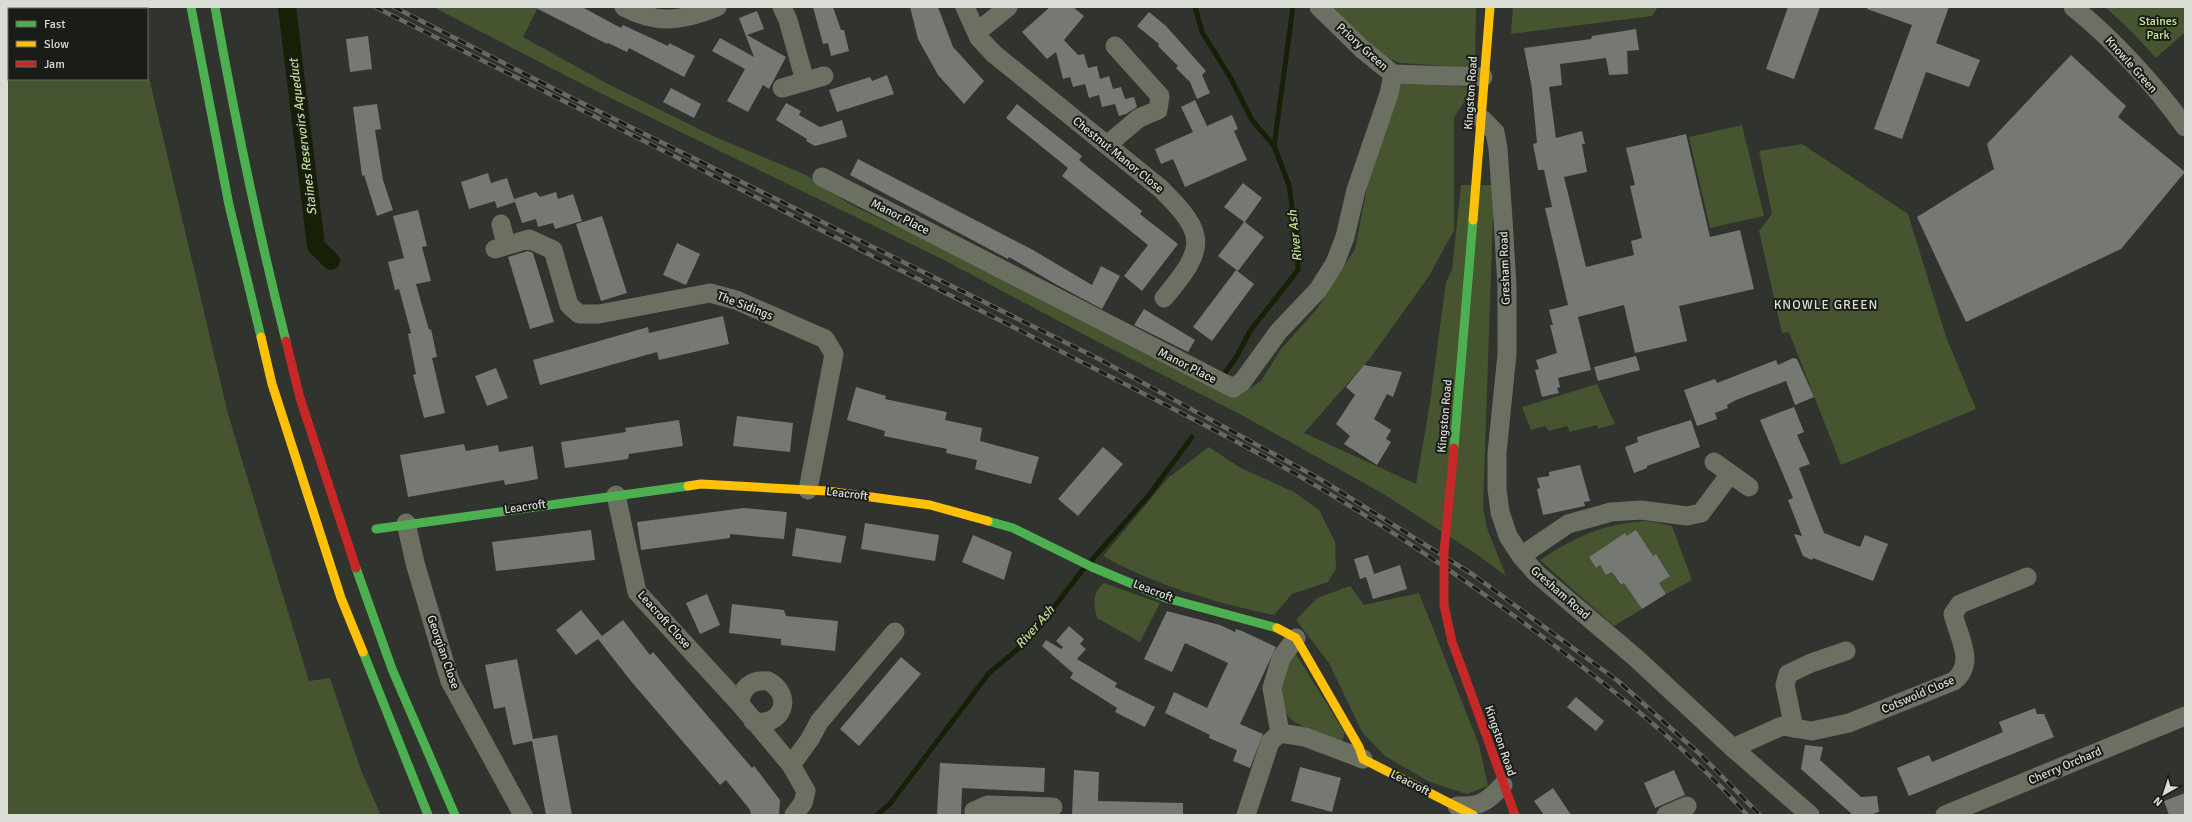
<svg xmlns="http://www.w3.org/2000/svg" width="2192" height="822" font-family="Signika,sans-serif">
  <rect width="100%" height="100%" fill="#31332e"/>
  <!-- green -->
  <g fill="#46542f">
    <path d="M7,7H132L133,9H9V79H147V69L228,414L309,681L330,678L362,773L381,815H7Z"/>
    <path d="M433,7H538L523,37L608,84L713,136L806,175L848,203L1003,278L1212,385L1241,394L1261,381L1281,349L1317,309L1355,249L1370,172L1396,78L1473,88L1454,118V230L1429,276L1371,357L1304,433L1416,484L1430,402L1446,282L1452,270L1461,185H1494L1483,508L1487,528L1506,576L1475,553L1382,493L1238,413L1098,342L944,260L590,88Z"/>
    <path d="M1331,7H1476L1475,68L1400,63L1372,52Z"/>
    <path d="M1513,7H1658L1652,16L1511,34Z"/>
    <path d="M2105,7H2185V32L2156,58L2130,30Z"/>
    <path d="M1742,125L1764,216L1710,228L1689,137Z"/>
    <path d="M1802,144L1908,214L1946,337L1976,409L1841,465L1789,332L1782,333L1759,231L1772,214L1759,151Z"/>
    <path d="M1597,384L1615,424L1598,429L1597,425L1570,432L1567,426L1549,431L1545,426L1531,430L1522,407Z"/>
    <path d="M1209,447L1239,467L1294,492L1319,510L1335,542L1336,569L1328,582L1292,594L1274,615C1216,603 1154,585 1103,556L1168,478Z"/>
    <path d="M1646,521L1660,523L1672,526L1692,580L1666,594L1659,583L1670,575L1656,554L1653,556L1610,547L1608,544L1589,557L1596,568L1600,565L1606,575L1612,572L1620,585L1624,583L1642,609L1614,626L1540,560C1577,536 1602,524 1646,521Z"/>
    <path d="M1104,583L1160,603L1140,642L1097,618C1093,603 1092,593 1104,583Z"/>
    <path d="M1350,586L1364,605L1419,593L1479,745L1488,786L1467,794L1430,782L1385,756L1362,732L1329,663L1296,620L1317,598Z"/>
    <path d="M1294,651L1345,733L1342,742C1332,737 1298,726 1292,720C1271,700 1286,673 1294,651Z"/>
  </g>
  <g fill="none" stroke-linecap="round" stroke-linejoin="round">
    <!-- stream -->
    <g stroke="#171f07" stroke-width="5">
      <path d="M1195,7L1202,32L1230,77L1252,120L1274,146L1289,185L1297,243L1298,270L1250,331L1237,356L1222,377"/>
      <path d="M1274,146L1293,7"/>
      <path d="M1091,561L1149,495L1192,437"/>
      <path d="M877,815L889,805L989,673L1018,649L1041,624L1084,568"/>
    </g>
    <!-- canal -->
    <path stroke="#171f07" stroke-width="18" d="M287,7L316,246L331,261"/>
  </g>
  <!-- building -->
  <g fill="#767873">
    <path d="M534,7H582L621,28L623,25L668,46L669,43L695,56L684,77L629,48L627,52L608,43L607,44Z"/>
    <path d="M813,7H833L841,30H844L849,51L831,56L828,43L823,44Z"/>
    <path d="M910,7H938L953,47L984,81L964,104L938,75L918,39Z"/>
    <path d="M1050,7H1073L1084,16L1064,40L1078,55L1084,54L1088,68L1097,66L1100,79L1109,76L1113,89L1121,87L1125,99L1134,97L1137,107L1126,114L1119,116L1115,104L1102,107L1099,95L1089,98L1085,84L1073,87L1070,77L1063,79L1056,52L1047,59L1022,32Z"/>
    <path d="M1788,7H1820L1794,79L1766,69Z"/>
    <path d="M1868,7H1949L1936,43L1980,60L1969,87L1926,72L1902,139L1874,129L1912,25L1867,9Z"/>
    <path d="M757,11L764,29L747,35L786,57L769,89L763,85L748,112L727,101L745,69L712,51L720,38L754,57L739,18Z"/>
    <path d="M1149,12L1166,26L1206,71L1202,75L1210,93L1197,99L1190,82L1176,68L1178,66L1158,46L1159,44L1137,26Z"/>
    <path d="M1636,29L1639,50L1627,51L1628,74L1609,75L1606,58L1560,64L1562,85L1549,87L1556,138L1582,131L1585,144H1582L1587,172L1564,177L1586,267L1634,255L1631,241L1642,238L1630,186L1635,185L1626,148L1686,134L1710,237L1740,230L1754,289L1679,306L1687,341L1635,353L1624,305L1578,317L1591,370L1558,378L1560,387L1557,388L1559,393L1542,397L1535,370L1539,369L1536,360L1557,353L1550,325H1553L1549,310L1568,305L1545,208L1552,207L1544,170H1538L1533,144L1537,143L1532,89L1524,48L1591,39L1592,36Z"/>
    <path d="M368,36L372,69L350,72L346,39Z"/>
    <path d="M2071,55L2126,106L2118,117L2185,172L2121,249L1966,322L1917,217L1994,169L1987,144Z"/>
    <path d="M887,75L894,94L837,112L829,90L870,77L872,81Z"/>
    <path d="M671,88L701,104L694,118L663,102Z"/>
    <path d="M1195,100L1207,126L1232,115L1238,129L1234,131L1247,160L1185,187L1173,159L1161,164L1155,149L1193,132L1181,107Z"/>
    <path d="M786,103L801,111L799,115L820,127L842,120L847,137L815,146L806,141L807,139L776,120Z"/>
    <path d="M377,104L381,129L375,130L383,180L393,210L377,216L364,175L362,176L353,107Z"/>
    <path d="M1017,104L1082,156L1079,160L1142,211L1140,214L1178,244L1142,291L1124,276L1148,245L1062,176L1068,168L1006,118Z"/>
    <path d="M858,159L1033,250L1092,285L1101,266L1120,276L1102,309L1057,285L1009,257L1008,259L850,175Z"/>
    <path d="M488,173L491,183L507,178L515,202L497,208L495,201L469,209L461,182Z"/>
    <path d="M1243,183L1262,198L1245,222L1264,237L1238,271L1218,256L1244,222L1224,207Z"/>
    <path d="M536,192L540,197L556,192L558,199L573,194L582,221L555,229L553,223L538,227L536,219L522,223L514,199Z"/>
    <path d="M418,210L427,246L422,247L431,281L416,284L429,330L431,329L437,357L432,358L445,413L424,418L413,375L416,374L408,334L411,333L399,289L395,290L388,262L404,258L393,216Z"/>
    <path d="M602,216L627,293L601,301L576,224Z"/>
    <path d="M677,243L700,254L686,285L663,275Z"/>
    <path d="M528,251L533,253L554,322L530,329L508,257Z"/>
    <path d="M1236,270L1254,284L1212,341L1193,327Z"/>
    <path d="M1144,309L1195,340L1188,352L1134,325Z"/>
    <path d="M723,316L729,344L659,360L657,352L540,385L533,360L648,327L649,333Z"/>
    <path d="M1636,356L1640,370L1598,381L1594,367Z"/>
    <path d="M1793,358L1797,359L1814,397L1795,405L1786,381L1736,400L1727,405L1728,408L1715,413L1717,419L1697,426L1684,390L1715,379L1717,383L1776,360L1778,365Z"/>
    <path d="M1364,365L1402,372L1393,397L1387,394L1374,419L1391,430L1386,439L1391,442L1377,465L1344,444L1350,436L1336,424L1355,395L1346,387Z"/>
    <path d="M496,368L508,398L487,406L475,376Z"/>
    <path d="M856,387L886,396L885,399L947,412L945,420L982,428L980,441L1039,457L1031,484L975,469L977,460L946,453L947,449L884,436L885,431L847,420Z"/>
    <path d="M1794,407L1804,432L1797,435L1810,464L1799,468L1824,533L1860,547L1865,535L1888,544L1873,581L1813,558L1812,560L1803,556L1794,534L1802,536L1788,500L1793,498L1760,420Z"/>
    <path d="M737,416L793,423L790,452L733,446Z"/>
    <path d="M679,420L683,446L629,454L628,459L565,468L561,442L626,432L625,428Z"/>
    <path d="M1691,420L1700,447L1647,466V468L1634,473L1625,447L1638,442L1637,437Z"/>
    <path d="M464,444L466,451L498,445L499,452L533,446L538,479L505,485L504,480L408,497L400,455Z"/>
    <path d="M1103,447L1123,464L1078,516L1058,499Z"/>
    <path d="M1580,465L1590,501L1584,502L1585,506L1543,515L1537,489L1540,488L1537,478L1549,476V472Z"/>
    <path d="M744,508L787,512L784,539L730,534V538L641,550L637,522Z"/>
    <path d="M865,523L939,535L935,561L861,549Z"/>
    <path d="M796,528L846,536L841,563L792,556Z"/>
    <path d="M591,530L595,560L496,571L492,542Z"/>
    <path d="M1636,530L1653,556L1656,554L1670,576L1659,583L1666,594L1642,609L1624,583L1621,585L1612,572L1606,575L1600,565L1596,568L1589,557L1625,533L1627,536Z"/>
    <path d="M973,535L1012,552L1004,580L962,562Z"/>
    <path d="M1368,555L1374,574L1400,565L1407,589L1373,599L1366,577L1360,579L1354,559Z"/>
    <path d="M707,594L720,625L700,634L686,603Z"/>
    <path d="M732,604L784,610L786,616L838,621L835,651L781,645V639L729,633Z"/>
    <path d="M581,610L602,636L623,620L650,655L653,652L752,768L754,766L780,800L779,815H751L750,810L726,780L720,785L630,680L598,639L576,655L556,630Z"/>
    <path d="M1167,611L1220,625L1235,632L1236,629L1242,631L1276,647L1240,724L1263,734L1250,768L1233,761L1237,750L1209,738L1210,735L1165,713L1174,692L1207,708L1228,663L1185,643L1172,672L1144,659Z"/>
    <path d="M1069,626L1084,639L1080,644L1086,649L1077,659L1117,683L1115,687L1155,707L1145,727L1115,712L1117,708L1070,678L1073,673L1042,646L1046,640L1061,649L1063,647L1056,641Z"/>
    <path d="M901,657L921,674L859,746L840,729Z"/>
    <path d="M517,659L533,739L557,735L572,815H546L532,741L513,745L505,707L494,709L485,665Z"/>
    <path d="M1576,697L1604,721L1596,731L1567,707Z"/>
    <path d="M2035,708L2037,714H2044L2054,737L1909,796L1897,768L1929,755L1932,762L2003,732L1999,722Z"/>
    <path d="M1805,745L1823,747L1820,760L1861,797L1877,796L1879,812L1869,815H1853L1801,769Z"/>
    <path d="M940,763L1045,768L1044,792L962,788L961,815H937Z"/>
    <path d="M1300,767L1341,778L1332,812L1291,801Z"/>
    <path d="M1074,770L1099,772L1098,801L1183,803V815H1072Z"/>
    <path d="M1674,770L1685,795L1655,808L1644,783Z"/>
    <path d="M1553,788L1571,815H1544L1534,801Z"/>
    <path d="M2185,793V815H2169L2164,801Z"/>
  </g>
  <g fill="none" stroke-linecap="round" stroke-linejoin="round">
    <!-- street -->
    <g stroke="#6b7063" stroke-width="19">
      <path d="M624,7C658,25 682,21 717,7"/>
      <path d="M782,7L788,20L805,81"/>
      <path d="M965,7L979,38L994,54L1160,188C1208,235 1206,248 1164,298"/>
      <path d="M1319,7L1362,49L1393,74L1483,77"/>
      <path d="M2073,7C2112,38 2156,86 2185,127"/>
      <path d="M977,32L1008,7"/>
      <path d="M782,88L824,76"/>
      <path d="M1482,119L1495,132L1498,149L1503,219L1507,287V354L1497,453V489L1500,512L1508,536L1521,556L1537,574L1636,658L1733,748L1810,815"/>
      <path d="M1107,145L1139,118L1158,110L1160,96L1115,46"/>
      <path d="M822,177L1233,388L1242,382L1279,331L1318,290L1335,263L1345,237L1356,190L1389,94L1393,74"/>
      <path d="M501,224L506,245"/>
      <path d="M495,249L529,239L553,250L569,305L579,314H599L710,293L736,300L825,339L834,354L808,490"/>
      <path d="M1714,462L1749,487"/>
      <path d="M616,495L637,592L740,704L791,765L806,791L803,803L794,815"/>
      <path d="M406,523L415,563L450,681L523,815"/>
      <path d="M1521,556L1568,524L1611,512L1641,510L1687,516L1701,513L1730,474"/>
      <path d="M1296,638L1281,658L1272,688L1280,733L1305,737L1363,759"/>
      <path d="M740,704C741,688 751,679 768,681C795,695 782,729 753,721"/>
      <path d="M1794,728L1785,685L1788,674L1811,663L1846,651"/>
      <path d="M1733,748L1782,726L1812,731L1849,723L1954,681C1976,663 1959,638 1953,614L1960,604L2027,577"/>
      <path d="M791,765L810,739L819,722L895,632"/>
      <path d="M1457,806C1480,807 1487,802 1503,785"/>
      <path d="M974,815V811L988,805L1053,807"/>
      <path d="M1246,815L1270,742L1280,733"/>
      <path d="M1666,815L1687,806"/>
      <path d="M1945,815L2185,716"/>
    </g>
    <!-- fast -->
    <g stroke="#4caf50" stroke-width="9">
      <path d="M191,7L229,205L261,337"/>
      <path d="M215,7C235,119 258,231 286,341"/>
      <path d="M1454,448L1473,220"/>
      <path d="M988,521L1013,528L1092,567L1166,598L1277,628"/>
      <path d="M376,529L688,486"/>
      <path d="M356,568L392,669L455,815"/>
      <path d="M363,652L428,815"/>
    </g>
    <!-- slow -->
    <g stroke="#ffc107" stroke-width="9">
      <path d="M1473,220L1490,7"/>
      <path d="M261,337L272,384L341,598L363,652"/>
      <path d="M688,486L701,484L827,491L930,505L988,521"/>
      <path d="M1277,628L1296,638L1359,747L1363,759L1473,815"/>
    </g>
    <!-- jam -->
    <g stroke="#c62828" stroke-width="9">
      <path d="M286,341L300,398L356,568"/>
      <path d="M1464,674L1515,815"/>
    </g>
    <!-- rail casing -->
    <g stroke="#666961" stroke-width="4.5">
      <g id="rail">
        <path d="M375,7C593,116 812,224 1029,335C1108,376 1187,415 1265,457C1370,514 1472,583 1567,655C1631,704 1694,755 1747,815"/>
        <path d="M394,7L572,98L1099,359L1320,479L1472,574L1618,681L1702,756L1760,815"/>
      </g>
    </g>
    <!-- rail -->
    <use href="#rail" stroke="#1a1c17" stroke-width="3" stroke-dasharray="9" stroke-linecap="butt"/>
    <!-- jam-bridge -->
    <path stroke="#c62828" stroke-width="9" d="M1454,448L1444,552V605L1452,642L1464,674"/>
  </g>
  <g text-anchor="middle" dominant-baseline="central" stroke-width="4" stroke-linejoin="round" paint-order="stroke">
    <!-- park labels -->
    <g font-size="12" fill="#c7e695" stroke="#1a1c17">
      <text x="2158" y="21">Staines<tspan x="2158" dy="14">Park</tspan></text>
    </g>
    <!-- street labels -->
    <g font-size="12" fill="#daddd6" stroke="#1a1c17">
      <text transform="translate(1362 47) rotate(42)">Priory Green</text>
      <text transform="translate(2131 65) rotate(48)">Knowle Green</text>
      <text transform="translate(1471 93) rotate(-86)">Kingston Road</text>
      <text transform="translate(1118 155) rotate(39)">Chestnut Manor Close</text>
      <text transform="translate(900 217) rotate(27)">Manor Place</text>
      <text transform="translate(1505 268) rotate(-92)">Gresham Road</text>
      <text transform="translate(745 306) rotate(21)">The Sidings</text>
      <text transform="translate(1187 366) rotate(27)">Manor Place</text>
      <text transform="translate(1445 416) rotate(-85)">Kingston Road</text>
      <text transform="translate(847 494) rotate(7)">Leacroft</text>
      <text transform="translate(525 507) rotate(-8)">Leacroft</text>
      <text transform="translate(1153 591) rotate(21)">Leacroft</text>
      <text transform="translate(1560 593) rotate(41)">Gresham Road</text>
      <text transform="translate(664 620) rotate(48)">Leacroft Close</text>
      <text transform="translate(443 652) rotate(71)">Georgian Close</text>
      <text transform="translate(1918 695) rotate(-23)">Cotswold Close</text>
      <text transform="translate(1500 741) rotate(71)">Kingston Road</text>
      <text transform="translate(2065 766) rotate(-23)">Cherry Orchard</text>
      <text transform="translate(1410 783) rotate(27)">Leacroft</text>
    </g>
    <!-- water labels -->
    <g font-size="13" font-style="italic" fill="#c0df8f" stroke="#1a1c17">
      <text transform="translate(303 137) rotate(-97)">Staines Reservoirs Aqueduct</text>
      <text transform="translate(1295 236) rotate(-96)">River Ash</text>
      <text transform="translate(1035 627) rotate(-49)">River Ash</text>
    </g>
    <!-- neighbourhood labels -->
    <g font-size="13" letter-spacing="1" fill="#daddd6" stroke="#1a1c17">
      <text x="1826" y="305">KNOWLE GREEN</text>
    </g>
  </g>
  <!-- border -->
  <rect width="2192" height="822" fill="none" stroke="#daddd6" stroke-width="16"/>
  <!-- legend -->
  <rect x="8" y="8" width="140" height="72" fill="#1a1c17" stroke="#676963"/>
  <rect x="16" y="21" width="20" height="6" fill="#4caf50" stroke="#676963"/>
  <text x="44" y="28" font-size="12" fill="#daddd6">Fast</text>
  <rect x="16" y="41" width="20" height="6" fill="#ffc107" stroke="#676963"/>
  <text x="44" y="48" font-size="12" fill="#daddd6">Slow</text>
  <rect x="16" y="61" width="20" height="6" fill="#c62828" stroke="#676963"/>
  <text x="44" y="68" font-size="12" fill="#daddd6">Jam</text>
  <!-- north arrow -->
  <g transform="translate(2164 794) rotate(219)" stroke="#1a1c17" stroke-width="3" paint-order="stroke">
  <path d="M0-3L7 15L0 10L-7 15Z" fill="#daddd6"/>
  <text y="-6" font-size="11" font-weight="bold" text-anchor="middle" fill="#daddd6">N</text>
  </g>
</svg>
